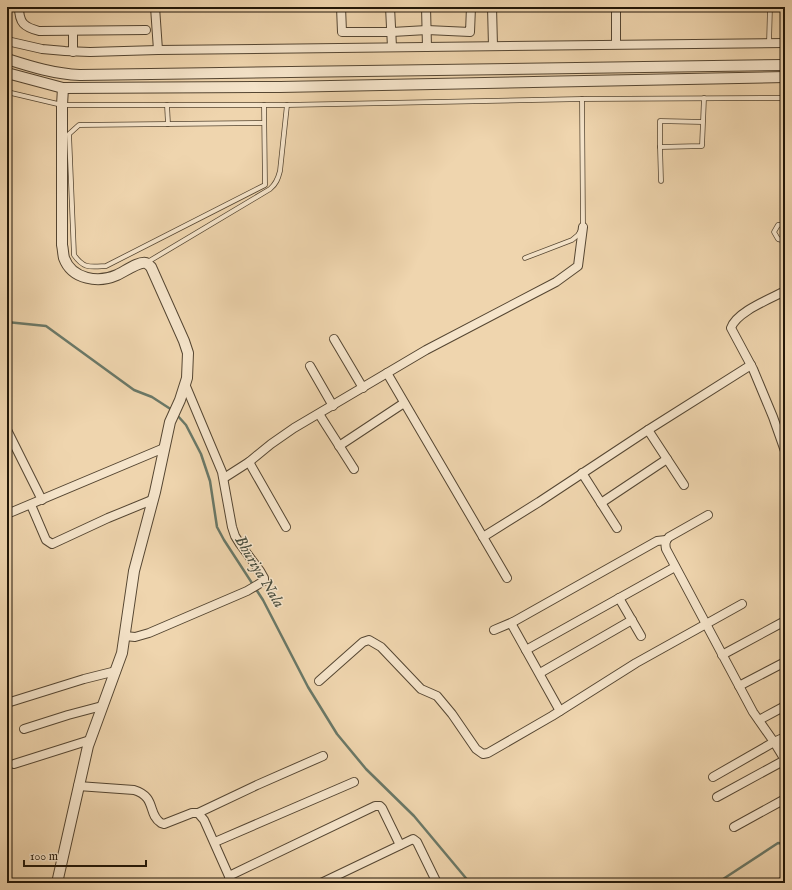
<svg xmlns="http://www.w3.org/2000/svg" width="792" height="890" font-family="'IM FELL English',serif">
  <rect width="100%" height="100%" fill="#efd5ae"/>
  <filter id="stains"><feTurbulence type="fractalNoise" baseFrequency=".005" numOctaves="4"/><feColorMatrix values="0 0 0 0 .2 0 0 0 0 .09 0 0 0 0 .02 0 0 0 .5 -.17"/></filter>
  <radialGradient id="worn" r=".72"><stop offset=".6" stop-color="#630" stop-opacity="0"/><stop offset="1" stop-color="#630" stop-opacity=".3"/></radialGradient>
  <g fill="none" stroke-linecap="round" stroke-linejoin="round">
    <!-- stream -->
    <g stroke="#6a7867" stroke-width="2.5">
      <path d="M7,322L46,326L134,390L152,397L172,410"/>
      <path d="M177,415L186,425L201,454L210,481L217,527L224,540L263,600L308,687L337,734L366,769L414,816L470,883"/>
      <path d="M717,883L778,843L785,844"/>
    </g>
    <!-- service casing -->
    <g stroke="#554632" stroke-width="5.5">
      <g id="service">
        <path d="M769,43L770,7"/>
        <path d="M7,92L62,105H287L582,99L785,98"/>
        <path d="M167,105L168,124"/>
        <path d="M703,122L660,121V147L702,146L704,98"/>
        <path d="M264,123L79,125L69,134L74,255C84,269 90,267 106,266L265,185L264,105"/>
        <path d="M660,147L661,181"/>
        <path d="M785,224L778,225L774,232L778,239L785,241"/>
        <path d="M525,258L572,240L578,235L583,227L582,99"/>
        <path d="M146,263L270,189C276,184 278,179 280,171L287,105"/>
      </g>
    </g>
    <!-- minor casing -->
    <g stroke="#554632" stroke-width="10">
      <g id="minor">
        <path d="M19,7C19,23 24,27 39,31L146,30"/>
        <path d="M155,7L158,50"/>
        <path d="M341,7L342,32H392L427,30L470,32L471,7"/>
        <path d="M390,7L392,47"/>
        <path d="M426,7L427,47"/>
        <path d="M492,7L493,46"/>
        <path d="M73,31V52"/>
        <path d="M7,41L42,49L65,51L90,52L158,50L785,43"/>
        <path d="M616,44V7"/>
        <path d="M785,291C770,299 736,312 731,328L753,369L773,417L785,451"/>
        <path d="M334,339L363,388"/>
        <path d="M310,366L333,406"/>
        <path d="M387,373L507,578"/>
        <path d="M319,414L354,469"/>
        <path d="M7,430L42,500"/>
        <path d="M648,430L684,485"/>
        <path d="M339,446L404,403"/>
        <path d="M249,462L286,527"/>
        <path d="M582,473L617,528"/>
        <path d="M224,478L249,462L271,444L294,428L426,350L556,282L578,266L583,227"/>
        <path d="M601,503L667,459"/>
        <path d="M31,505L46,540L52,544L108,518L152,500"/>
        <path d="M7,514L164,448"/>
        <path d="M708,515L669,537C665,541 665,544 666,549L753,712L774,742L785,760"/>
        <path d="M483,537L539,502L648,430L751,365"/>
        <path d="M619,598L641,636"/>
        <path d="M494,630L513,622"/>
        <path d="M125,636L135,637L149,633L247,591L264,581V578L260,571L240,544L235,536L232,527L222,472L185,384"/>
        <path d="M526,650L675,567"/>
        <path d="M722,655L785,621"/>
        <path d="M540,673L632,620"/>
        <path d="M319,681L363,642L369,640L381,647L421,689L437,696L452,714L476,749L483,754L488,753L552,716L636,663L742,604"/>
        <path d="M739,686L785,662"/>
        <path d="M7,703L84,679L116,671"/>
        <path d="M560,711L512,625L513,622L657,541L666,540"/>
        <path d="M759,720L785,706"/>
        <path d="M24,729L68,715L102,706"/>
        <path d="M14,764L90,740"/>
        <path d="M713,777L774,742L785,737"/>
        <path d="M78,786L134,790C157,797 147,814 161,823L164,824L192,813H198L204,820L232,883"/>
        <path d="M717,797L785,760"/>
        <path d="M198,813L257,785L323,756"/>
        <path d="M734,827L785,799"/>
        <path d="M215,842L354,782"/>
        <path d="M229,876L375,806H380L382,808L400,845"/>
        <path d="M321,883L413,839L417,842L437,883"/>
        <path d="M780,883L785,880"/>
      </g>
    </g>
    <!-- tertiary casing -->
    <g stroke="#554632" stroke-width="12">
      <g id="tertiary">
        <path d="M7,59C32,67 55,74 80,75L785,65"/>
        <path d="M7,73L63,88L280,87L785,77"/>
        <path d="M57,883L88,746L122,653L134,571L155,492L170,422L180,400L187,378L188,353L184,341L151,267C150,266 148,264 146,263C139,261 124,272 117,275C99,283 72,280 64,258C63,254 63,249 62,245V105L63,88"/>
      </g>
    </g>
    <!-- service -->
    <use href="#service" stroke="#f5e4ca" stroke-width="4"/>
    <!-- minor -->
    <use href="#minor" stroke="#f5e4ca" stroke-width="8"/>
    <!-- tertiary -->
    <use href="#tertiary" stroke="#f5e4ca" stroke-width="10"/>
  </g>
  <g text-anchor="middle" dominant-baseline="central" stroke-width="3" stroke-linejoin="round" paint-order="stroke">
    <!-- water labels -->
    <g font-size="16" font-style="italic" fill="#4c5040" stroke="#f5e4ca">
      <text transform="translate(259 572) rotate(59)">Bhuriya Nala</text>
    </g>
  </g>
  <!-- margin -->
  <rect width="792" height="890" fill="none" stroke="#efd5ae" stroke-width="24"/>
  <rect x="8" y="8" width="776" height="874" fill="none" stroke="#221708" stroke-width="2"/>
  <rect x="12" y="12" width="768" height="866" fill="none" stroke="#221708"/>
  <!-- scale -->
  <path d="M24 860v6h122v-6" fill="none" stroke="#221708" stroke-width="2"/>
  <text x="30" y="860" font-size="12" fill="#221708" stroke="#f5e4ca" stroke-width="3" paint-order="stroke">100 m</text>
  <rect width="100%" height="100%" filter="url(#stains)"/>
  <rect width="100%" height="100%" fill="url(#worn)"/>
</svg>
